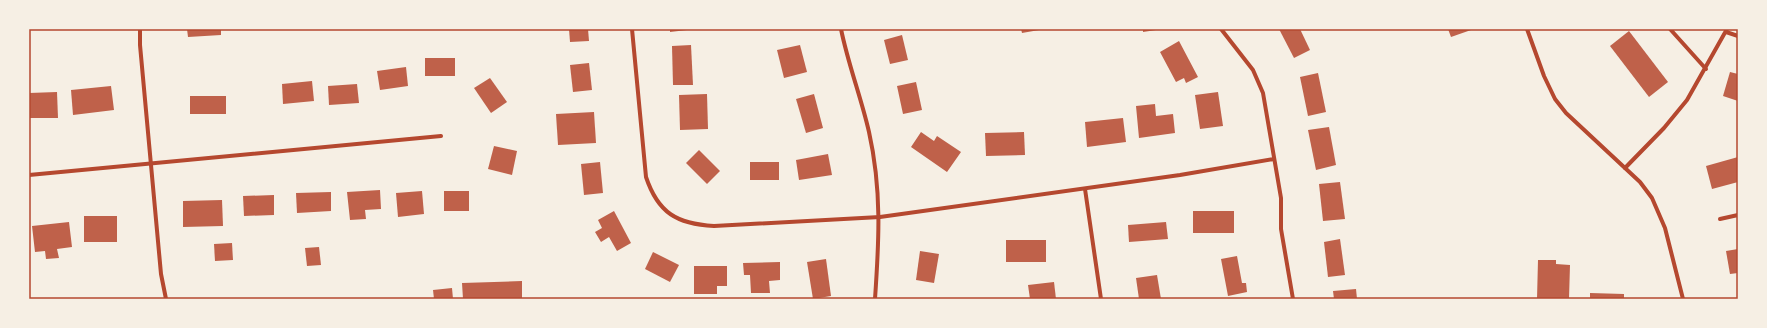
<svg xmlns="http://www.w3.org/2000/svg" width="1767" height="328" font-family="'DM Sans',sans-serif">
  <rect width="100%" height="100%" fill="#f6efe4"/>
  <!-- building -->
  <g fill="#bf614a">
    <path d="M187,29H221V35L188,37Z"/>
    <path d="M569,29H588L589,41L570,42Z"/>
    <path d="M670,29H687V30L670,32Z"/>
    <path d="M1021,29H1039V30L1022,33Z"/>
    <path d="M1143,29H1156V30L1143,32Z"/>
    <path d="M1279,29H1300L1310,50L1294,58Z"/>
    <path d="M1448,29H1471V30L1451,37Z"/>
    <path d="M1629,31L1668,82L1649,97L1610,46Z"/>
    <path d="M902,35L908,60L890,64L884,40Z"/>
    <path d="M1179,41L1198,77L1186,83L1184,78L1176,82L1160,52Z"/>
    <path d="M691,45L693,85H673L672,46Z"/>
    <path d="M800,45L807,72L784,78L777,50Z"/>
    <rect x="425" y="58" width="30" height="18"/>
    <path d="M589,63L592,90L573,92L570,65Z"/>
    <path d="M406,67L408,86L380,90L377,71Z"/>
    <path d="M1730,72L1738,74V101L1723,96Z"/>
    <path d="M1318,73L1326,112L1308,116L1300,77Z"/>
    <path d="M490,78L507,102L491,113L474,88Z"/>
    <path d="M312,81L314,101L283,104L282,84Z"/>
    <path d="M916,82L922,110L903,114L897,86Z"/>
    <path d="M357,84L359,103L329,105L328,86Z"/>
    <path d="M111,86L114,110L73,115L71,90Z"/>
    <path d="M57,92L58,118H29V93Z"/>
    <path d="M1218,92L1223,126L1200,129L1195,95Z"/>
    <path d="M707,94L708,129L680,130L679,95Z"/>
    <path d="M814,94L823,128L806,133L796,99Z"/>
    <rect x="190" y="96" width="36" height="18"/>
    <path d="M1155,104L1156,116L1173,114L1175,133L1139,138L1136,106Z"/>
    <path d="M594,112L596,143L558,145L556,114Z"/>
    <path d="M1123,118L1126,142L1087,147L1085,122Z"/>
    <path d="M1329,127L1336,165L1316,170L1308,130Z"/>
    <path d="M921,132L934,141L937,136L961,152L947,172L911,147Z"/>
    <path d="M1024,132L1025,155L986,156L985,133Z"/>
    <path d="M494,146L517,151L512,175L488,169Z"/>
    <path d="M699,150L720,171L707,184L686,163Z"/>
    <path d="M828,154L832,175L799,180L796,160Z"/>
    <path d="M1738,157V182L1712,189L1706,166Z"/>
    <path d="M600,162L603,193L584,195L581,164Z"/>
    <rect x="750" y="162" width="29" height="18"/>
    <path d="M1340,182L1345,219L1323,221L1319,184Z"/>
    <path d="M380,190L381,209L365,210L366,219L350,220L347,192Z"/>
    <path d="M422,191L424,214L398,217L396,193Z"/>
    <rect x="444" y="191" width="25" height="20"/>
    <path d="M331,192V211L297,213L296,193Z"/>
    <path d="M274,195V215L244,216L243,196Z"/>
    <path d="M222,200L223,226L183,227V201Z"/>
    <path d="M614,211L631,243L617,251L609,237L601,242L595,232L602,228L598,220Z"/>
    <rect x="1193" y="211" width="41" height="22"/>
    <rect x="84" y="216" width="33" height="26"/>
    <path d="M69,222L72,247L57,249L59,258L46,259L45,251L35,252L32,226Z"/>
    <path d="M1166,222L1168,239L1129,242L1128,225Z"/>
    <path d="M1340,239L1345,275L1328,277L1324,242Z"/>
    <rect x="1006" y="240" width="40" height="22"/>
    <path d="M232,243L233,260L215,261L214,244Z"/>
    <path d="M319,247L321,265L307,266L305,248Z"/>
    <path d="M1738,249V273L1730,274L1726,251Z"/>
    <path d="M920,251L939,254L934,283L916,280Z"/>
    <path d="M653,252L679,265L670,282L645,269Z"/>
    <path d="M1237,256L1242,283H1246L1247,292L1228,296L1221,259Z"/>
    <path d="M826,259L831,296L813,299L807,262Z"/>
    <path d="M1538,260H1556V264L1570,265L1569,299H1537Z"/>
    <path d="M780,262V280L769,281L770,293H751L750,275H744L743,263Z"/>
    <path d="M694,266H727V286H717V294H694Z"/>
    <path d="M1157,275L1161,299H1139L1136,278Z"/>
    <path d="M522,281V299H463L462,283Z"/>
    <path d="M1054,282L1056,299H1030L1028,285Z"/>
    <path d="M452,288L453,299H434L433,290Z"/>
    <path d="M1356,289L1357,299H1334L1333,291Z"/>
    <path d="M1590,293L1624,294V299H1590Z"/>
  </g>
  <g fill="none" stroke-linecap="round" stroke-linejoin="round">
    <!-- minor -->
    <g stroke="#b5482f" stroke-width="4">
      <path d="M140,29V45L161,274L166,299"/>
      <path d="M632,29L646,177C658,213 677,224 714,226L880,217L1180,175L1274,159"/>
      <path d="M841,29C848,64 861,97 869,132C882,190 879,241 875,299"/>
      <path d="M1221,29L1253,70L1263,93L1281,198V229L1293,299"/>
      <path d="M1527,29L1544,76L1555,99L1566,113L1640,182L1652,198L1665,228L1683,299"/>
      <path d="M1670,29L1706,69"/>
      <path d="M1726,32L1738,36"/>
      <path d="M1625,168L1664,128L1687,100L1727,29"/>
      <path d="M29,175L441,136"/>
      <path d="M1085,189L1101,299"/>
      <path d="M1720,219L1738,215"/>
    </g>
  </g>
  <!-- border -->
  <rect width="1767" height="328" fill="none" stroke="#f6efe4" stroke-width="60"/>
  <rect x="30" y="30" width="1707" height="268" fill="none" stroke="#b5482f" stroke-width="1.5"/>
</svg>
